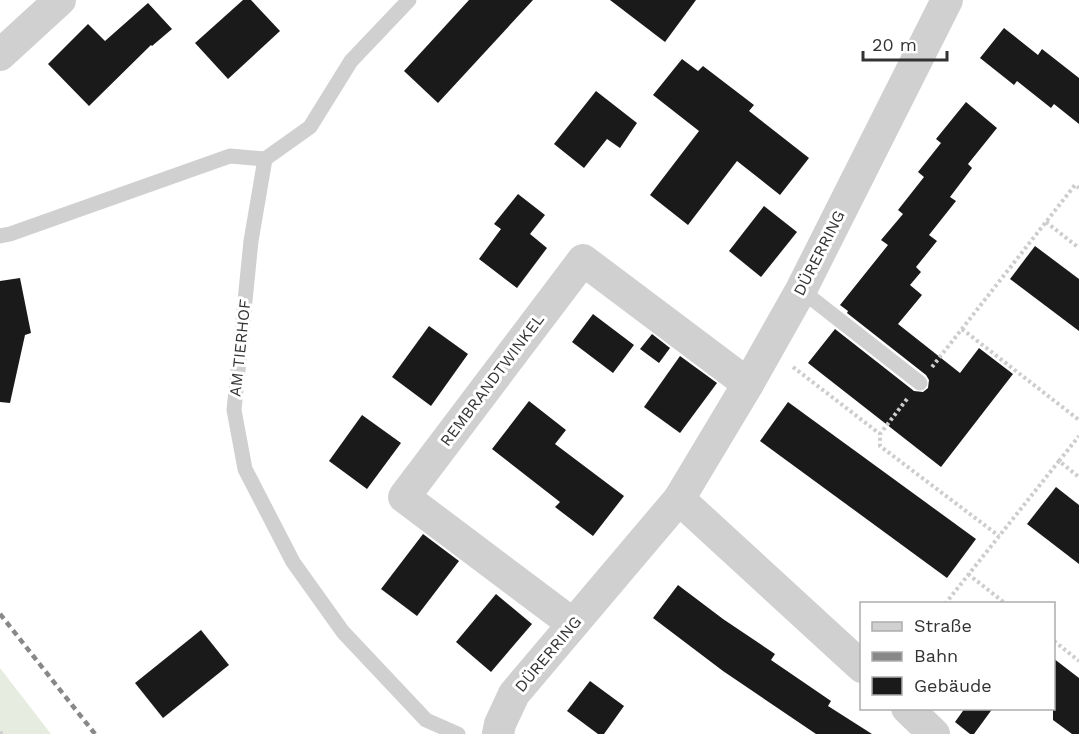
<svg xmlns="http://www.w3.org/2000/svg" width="1079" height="734" font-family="'Work Sans',sans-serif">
  <rect width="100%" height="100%" fill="#fff"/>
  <!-- green -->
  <path fill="#e6ecdf" d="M0,668L51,734H0Z"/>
  <!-- building -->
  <g fill="#1a1a1a">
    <path d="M243,0H251L280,31L228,79L195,43Z"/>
    <path d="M469,0H533L438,103L404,71Z"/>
    <path d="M610,0H696L665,42Z"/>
    <path d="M148,3L172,29L152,46L151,45L89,106L48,64L88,24L105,41Z"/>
    <path d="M1004,28L1038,55L1042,49L1079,78V124L1054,104L1051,108L1017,81L1014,85L980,58Z"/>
    <path d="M682,59L698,71L703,66L754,105L749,111L809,158L780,195L737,161L688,225L650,195L699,131L653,95Z"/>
    <path d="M596,91L637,123L620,148L607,139L584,168L554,144Z"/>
    <path d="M966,102L997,128L968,164L972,168L950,197L956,201L929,235L937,241L916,267L921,272L910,285L922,295L898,324L960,373L979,348L1013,374L941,467L808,363L835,329L914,391L923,392L928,388L929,380L926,375L847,313L848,311L840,305L888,245L881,240L903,214L898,210L924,177L918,172L941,143L936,139Z"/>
    <path d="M518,194L545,215L530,234L547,248L517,288L479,259L501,229L494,224Z"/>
    <path d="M764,206L797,232L761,277L729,251Z"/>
    <path d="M1035,246L1079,279V331L1010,279Z"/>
    <path d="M20,278L31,333L25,335L10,403L0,402V281Z"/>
    <path d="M593,314L634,345L613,373L572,342Z"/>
    <path d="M429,326L468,354L431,406L392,377Z"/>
    <path d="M652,334L670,348L659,363L640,349Z"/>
    <path d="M680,356L717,383L680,433L644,407Z"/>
    <path d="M529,401L566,430L555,444L624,496L593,536L555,507L560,502L492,449Z"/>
    <path d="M788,402L976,539L947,578L760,441Z"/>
    <path d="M362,415L401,443L367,489L329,461Z"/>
    <path d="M1056,487L1079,505V564L1027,524Z"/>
    <path d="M423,534L459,561L417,616L381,589Z"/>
    <path d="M678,585L723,619L775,654L771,660L831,701L828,706L872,734H816L723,671L653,618Z"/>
    <path d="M496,594L532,624L491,672L456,642Z"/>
    <path d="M201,630L229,665L163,718L135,683Z"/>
    <path d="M1053,658L1079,678V734H1072L1053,720Z"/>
    <path d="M590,681L624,706L604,734H598L567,711Z"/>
    <path d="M965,708H993L974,734H970L955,722Z"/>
  </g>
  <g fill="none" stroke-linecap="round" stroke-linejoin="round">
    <!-- path -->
    <g stroke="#cdcdcd" stroke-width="4" stroke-dasharray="3 3" stroke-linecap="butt">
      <path d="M1046,222L1079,248"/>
      <path d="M962,329L1079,420"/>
      <path d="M793,367L880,434"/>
      <path d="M932,367L1075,185L1079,188"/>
      <path d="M907,399L880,434V446L999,536"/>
      <path d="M1059,461L1079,436"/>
      <path d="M968,574L1006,604"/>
      <path d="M945,604L1059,461L1079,477"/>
      <path d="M1054,641L1079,661"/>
      <path d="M0,732L2,734"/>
    </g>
    <!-- service -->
    <g stroke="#d0d0d0" stroke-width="15">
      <path d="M265,159L251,241L234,410L245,469L293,562L343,632L426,720L458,734"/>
      <path d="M265,159L310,127L351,61L409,0"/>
      <path d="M0,236L10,234L230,156L265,159"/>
      <path d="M801,290L920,383"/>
    </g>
    <!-- minor -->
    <g stroke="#d0d0d0" stroke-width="32">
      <path d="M0,55L60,0"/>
      <path d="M679,499L862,667"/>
      <path d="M573,624L404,497L583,260L748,384"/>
      <path d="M907,708L934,734"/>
      <path d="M498,734L500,724L514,694L679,499L748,384L801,290L947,0"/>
    </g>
    <!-- rail -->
    <path stroke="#888" stroke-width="4.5" stroke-dasharray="6 4.5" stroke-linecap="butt" d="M0,614L95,734"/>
  </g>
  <g text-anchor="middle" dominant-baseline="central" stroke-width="6" stroke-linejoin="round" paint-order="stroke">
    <!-- street labels -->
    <g font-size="16" fill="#333" stroke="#fff">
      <text transform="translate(819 253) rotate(-63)">DÜRERRING</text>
      <text transform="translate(240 348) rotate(-84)">AM TIERHOF</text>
      <text transform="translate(492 380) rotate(-53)">REMBRANDTWINKEL</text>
      <text transform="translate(548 654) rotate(-50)">DÜRERRING</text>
    </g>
  </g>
  <!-- legend -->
  <rect x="860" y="602" width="195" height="108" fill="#ffffff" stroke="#adadad" stroke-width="1.5"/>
  <rect x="872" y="622" width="30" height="9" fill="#d0d0d0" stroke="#adadad" stroke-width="1.5"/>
  <text x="914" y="632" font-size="18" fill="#333333">Straße</text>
  <rect x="872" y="652" width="30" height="9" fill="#888888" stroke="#adadad" stroke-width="1.5"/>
  <text x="914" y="662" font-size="18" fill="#333333">Bahn</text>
  <rect x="872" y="677" width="30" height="18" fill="#1a1a1a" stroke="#adadad" stroke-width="1.5"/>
  <text x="914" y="692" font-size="18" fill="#333333">Gebäude</text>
  <!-- scale -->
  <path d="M863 51v9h84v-9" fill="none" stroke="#333333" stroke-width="3"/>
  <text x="872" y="51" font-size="18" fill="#333333" stroke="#ffffff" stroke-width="4.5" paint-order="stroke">20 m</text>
</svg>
